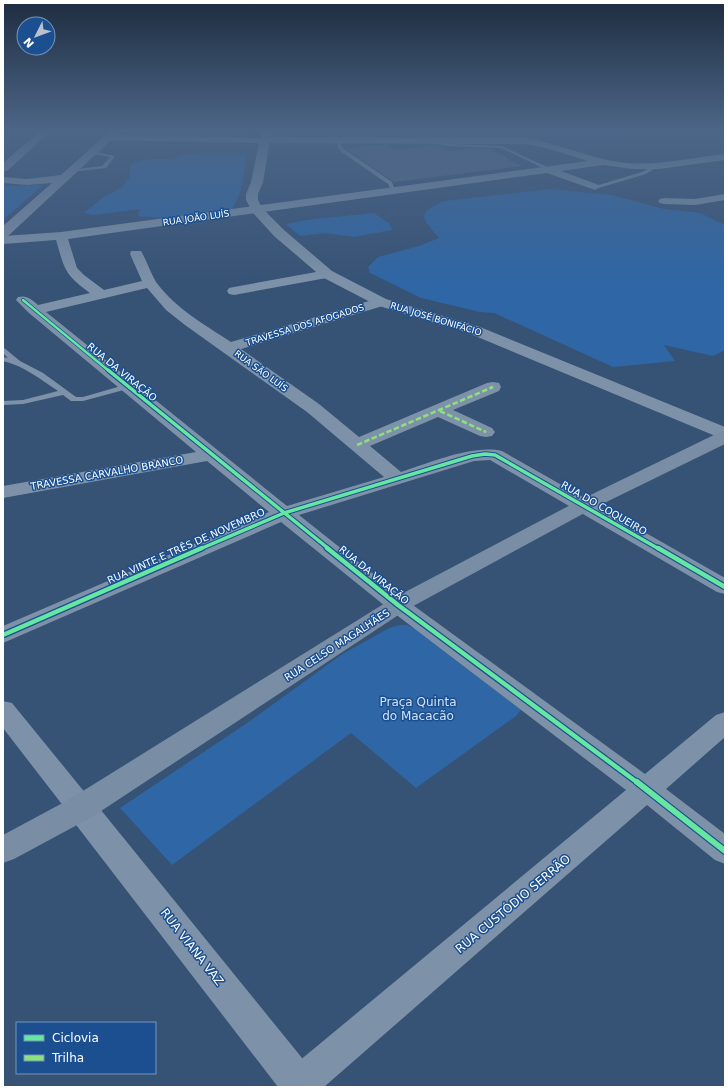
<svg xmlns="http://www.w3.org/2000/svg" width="728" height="1090" font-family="'DejaVu Sans',sans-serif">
  <rect width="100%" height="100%" fill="#365274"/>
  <!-- green -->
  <g fill="#2f66a5">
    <path d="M523,131H679C641,135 603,138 565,137C551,137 535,137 523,131Z"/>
    <path d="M203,153H241L246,155C244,175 243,192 232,209C201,215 169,220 138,216L140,209L94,215L84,213L101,199L122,187L130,177V167C140,156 161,160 175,159L179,155Z"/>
    <path d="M43,185L3,220V186Z"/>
    <path d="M551,189L611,195L664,209L700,213L725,225V350L713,356L664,345L675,361L613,367L494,313L480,312L421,298L370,273L368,267L378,257L419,246L439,238C422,218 415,214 444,201Z"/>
    <path d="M374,213L390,224L392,230L354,237L325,233L300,236L286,224L313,219Z"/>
    <path d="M400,625H407L417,630L521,710L516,716L416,788L351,733L172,865L120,808L247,723L341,655L389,628Z"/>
  </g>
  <!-- building -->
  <path fill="#526984" d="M373,145H387L395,150L436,145L448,151L472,148L491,149L521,166L394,182L345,148Z"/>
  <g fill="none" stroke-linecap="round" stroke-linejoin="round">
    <!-- service -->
    <g fill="#7d92a8" fill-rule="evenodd">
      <path d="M340,139L344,140L341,145L344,149L392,182L396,192H392L388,184L340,151L337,145Z"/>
      <path d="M430,140L446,144L502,146L551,169L547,170L501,148L446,146L428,142Z"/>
      <path d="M90,151L115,156L106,168L70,172V170H72L102,166L110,157L90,153Z"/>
      <path d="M653,166L657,167L646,174L595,189L592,187L642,172Z"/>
      <path d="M3,347L20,361L43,373L76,397H83L128,384L132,386L131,388L83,401H71L63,395L23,404L3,405V401L23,400L58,391C40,379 24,366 3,361V357L8,358L3,353Z"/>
    </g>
    <!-- minor -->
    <g fill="#7d92a8" fill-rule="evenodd">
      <path d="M263,131H273L271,137L525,138C557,143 586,157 618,162C653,167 689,158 725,154V160L659,169H633L603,165L561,171L599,185L600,187L595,190L547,173L68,239L77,268L84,275L104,290L142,281L130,254L131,251H141C147,261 150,272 156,282C175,308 205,325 231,342L376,299L381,298L386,299L388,302L386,305L241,349L319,404L359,437L487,383L493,382L499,383L501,387L499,391L453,410L492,428L495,432L492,436L486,437L480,436L438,417L370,446L401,472C429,463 473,444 502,451L725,578V594L717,592L490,460L474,461L299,515L406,600L645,774L716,715L725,712V737L666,789L725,834V864L715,860L647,805L324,1087H283L282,1084L287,1071L626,790L390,610L281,522L3,643V626L269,512L207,461L3,498V486L196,452L29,313L16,300L18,297C27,295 31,299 38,305L90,293C64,274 65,270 56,240L3,244V236L61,232L588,161L546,148L525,144L265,143L260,140ZM147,288L166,310L185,325L307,412L384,477L287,506L46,312Z"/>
      <path d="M725,194V200L695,205L664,204L660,203L658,201L660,199L664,198L695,199Z"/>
      <path d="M327,270L332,271L334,274L332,277L234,295L229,294L227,291L229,288L234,287Z"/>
      <path d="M3,701L12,703L91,800L95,808L91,816L81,820L71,816L3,728Z"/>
    </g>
    <!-- tertiary -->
    <g fill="#7d92a8" fill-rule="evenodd">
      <path d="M108,135L269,138L270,140L263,182L258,194V200L262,208L284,230L332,271L386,299L480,327L725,427V440L468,333L376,305L322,277L274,236L253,213L246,200V194L251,182L259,143L104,140L103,138Z"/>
      <path d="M81,796L92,799L315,1074L321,1087H278L70,817L66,808L70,799Z"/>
    </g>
    <!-- secondary -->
    <path fill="#798da4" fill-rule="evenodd" d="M725,431V444L592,509L406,610L92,817L14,859L3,863V835L70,799L390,600L578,501L718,433Z"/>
    <!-- primary -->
    <g fill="#7d8ea7" fill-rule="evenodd">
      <path d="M40,131H51L7,171L3,172V163Z"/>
      <path d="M110,131H121L8,236L3,237V226L52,183L27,185L3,183V177L27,179L61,175Z"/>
    </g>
    <!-- quiet -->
    <g stroke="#8de07e" stroke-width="2.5" stroke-dasharray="5.5 2.5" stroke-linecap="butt">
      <path d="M440,411L486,432"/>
      <path d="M357,445L493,387"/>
    </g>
    <!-- cycleway-far3 casing -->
    <g stroke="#1b4f8f" stroke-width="4">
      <path id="cycleway-far3" d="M23,300L109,371"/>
    </g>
    <!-- cycleway-far2 casing -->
    <g stroke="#1b4f8f" stroke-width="5.5">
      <g id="cycleway-far2">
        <path d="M108,370L329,549"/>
        <path d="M200,549L284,513L472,456L485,454L495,455L659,549"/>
      </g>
    </g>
    <!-- cycleway-far1 casing -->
    <g stroke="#1b4f8f" stroke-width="7">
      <g id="cycleway-far1">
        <path d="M327,548L398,605L638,783"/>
        <path d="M658,548L725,587"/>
        <path d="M3,635L202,548"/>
      </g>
    </g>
    <!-- cycleway casing -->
    <g stroke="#1b4f8f" stroke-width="8">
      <path id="cycleway" d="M637,782L725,851"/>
    </g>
    <!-- cycleway-far3 -->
    <use href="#cycleway-far3" stroke="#66e7a1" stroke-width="2.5"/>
    <!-- cycleway-far2 -->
    <use href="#cycleway-far2" stroke="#66e7a1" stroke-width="3.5"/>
    <!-- cycleway-far1 -->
    <use href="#cycleway-far1" stroke="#66e7a1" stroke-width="4.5"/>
    <!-- cycleway -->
    <use href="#cycleway" stroke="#66e7a1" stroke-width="6"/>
  </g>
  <!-- sky -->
  <linearGradient id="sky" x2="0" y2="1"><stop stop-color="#1e2d40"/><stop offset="0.46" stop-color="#4c6688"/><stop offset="1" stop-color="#4c6688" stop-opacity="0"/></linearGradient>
  <rect width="728" height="283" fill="url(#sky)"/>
  <g text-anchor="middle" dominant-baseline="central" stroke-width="3" stroke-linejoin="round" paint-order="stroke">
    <!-- far-street labels -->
    <g font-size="9" fill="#fff" stroke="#1b4f8f">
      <text transform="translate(196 218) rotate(-8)">RUA JOÃO LUÍS</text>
      <text transform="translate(436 319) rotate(17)">RUA JOSÉ BONIFÁCIO</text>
      <text transform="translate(305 325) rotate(-17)">TRAVESSA DOS AFOGADOS</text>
      <text transform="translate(261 371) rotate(36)">RUA SÃO LUÍS</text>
    </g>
    <!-- street labels -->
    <g font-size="10" fill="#fff" stroke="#1b4f8f">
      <text transform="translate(122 372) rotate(39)">RUA DA VIRAÇÃO</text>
      <text transform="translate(107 473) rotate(-10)">TRAVESSA CARVALHO BRANCO</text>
      <text transform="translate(604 508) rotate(30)">RUA DO COQUEIRO</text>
      <text transform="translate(186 546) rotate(-24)">RUA VINTE E TRÊS DE NOVEMBRO</text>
      <text transform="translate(374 575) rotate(39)">RUA DA VIRAÇÃO</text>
      <text transform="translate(337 645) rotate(-33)">RUA CELSO MAGALHÃES</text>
    </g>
    <!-- near-park labels -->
    <g font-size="12" fill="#cfe3fa" stroke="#1b4f8f">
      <text x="418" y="702">Praça Quinta<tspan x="418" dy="14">do Macacão</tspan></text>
    </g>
    <!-- near-street labels -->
    <g font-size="12" fill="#fff" stroke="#1b4f8f">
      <text transform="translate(513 904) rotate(-40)">RUA CUSTÓDIO SERRÃO</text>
      <text transform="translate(192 947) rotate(52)">RUA VIANA VAZ</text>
    </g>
  </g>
  <!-- border -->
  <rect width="728" height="1090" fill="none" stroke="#ffffff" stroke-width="8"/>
  <!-- legend -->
  <rect x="16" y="1022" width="140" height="52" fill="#1b4f8f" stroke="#7695bc"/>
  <rect x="24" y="1035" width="20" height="6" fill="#66e7a1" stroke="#7695bc"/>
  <text x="52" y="1042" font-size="12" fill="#ffffff">Ciclovia</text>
  <rect x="24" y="1055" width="20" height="6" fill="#8de07e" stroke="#7695bc"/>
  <text x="52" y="1062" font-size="12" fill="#ffffff">Trilha</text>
  <!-- north arrow -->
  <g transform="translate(36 36) rotate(228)"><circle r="19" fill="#1b4f8f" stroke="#7695bc"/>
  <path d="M0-3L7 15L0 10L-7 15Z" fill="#b9c2ce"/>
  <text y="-6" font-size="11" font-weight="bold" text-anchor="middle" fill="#ffffff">N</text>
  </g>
</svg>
